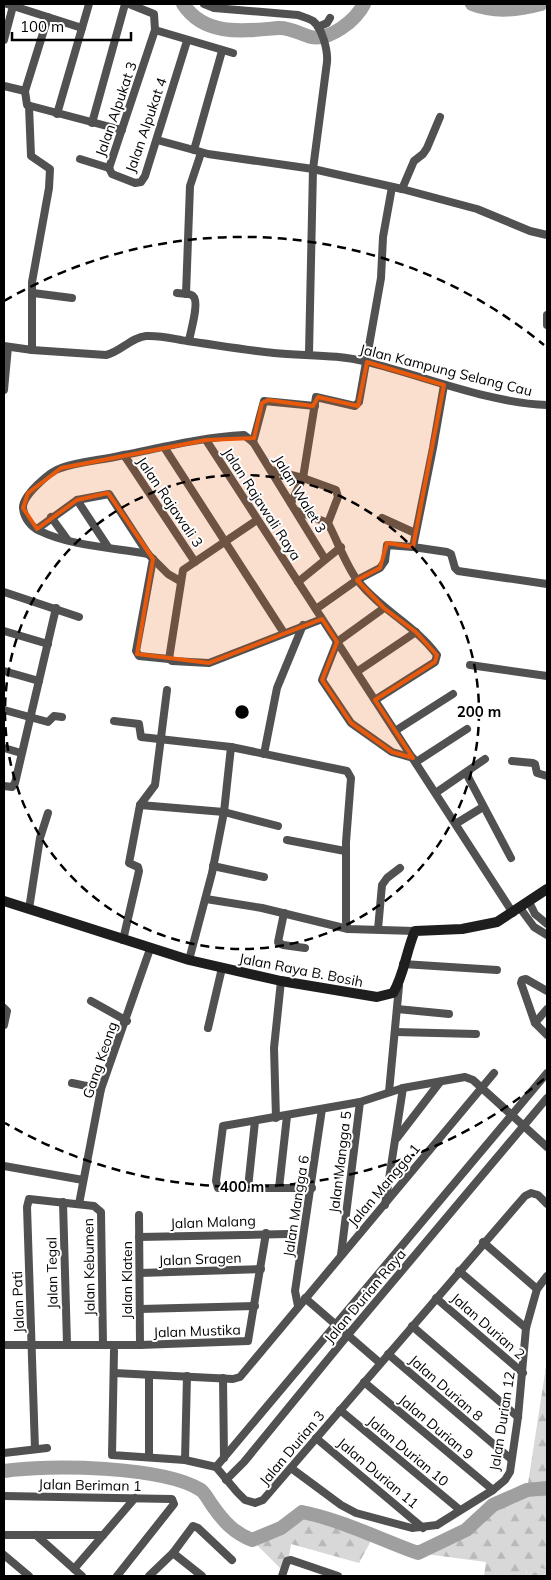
<svg xmlns="http://www.w3.org/2000/svg" width="551" height="1580" font-family="Mulish,sans-serif">
  <defs>
    <pattern id="forest-firs" width="22" height="20" patternUnits="userSpaceOnUse" patternTransform="scale(1.25)"><rect width="22" height="20" fill="#d8d8d8"/><path d="M5 1l3.5 6h-7zM16 11l3.5 6h-7z" fill="#b8b8b8"/></pattern>
    <pattern id="cemetery-stones" width="16" height="16" patternUnits="userSpaceOnUse" patternTransform="scale(1.25)"><rect width="16" height="16" fill="#d8d8d8"/><path d="M2 7V4a2 2 0 0 1 4 0v3zM10 15v-3a2 2 0 0 1 4 0v3z" fill="#b8b8b8"/></pattern>
  </defs>
  <rect width="100%" height="100%" fill="#fff"/>
  <!-- forest -->
  <g fill="url(#forest-firs)">
    <path d="M547,1360V1568H527L526,1576H484L486,1562L418,1553L466,1530L493,1505L527,1490Z"/>
    <path d="M302,1512L329,1517L373,1537L359,1563L291,1544L286,1574L252,1540L281,1528Z"/>
  </g>
  <!-- cemetery -->
  <path fill="url(#cemetery-stones)" d="M527,1568H547V1576H526Z"/>
  <g fill="none" stroke-linecap="round" stroke-linejoin="round">
    <!-- river -->
    <g stroke="#9f9f9f" stroke-width="14">
      <path d="M183,4C205,37 244,31 278,28C290,27 300,34 311,37C330,41 356,20 364,4"/>
      <path d="M472,4C495,13 518,10 541,4"/>
      <path d="M4,1471C48,1464 163,1466 201,1490C205,1493 209,1501 212,1505C223,1521 234,1533 252,1540L281,1528L302,1512C342,1520 379,1539 418,1553L466,1530L493,1505L527,1490L547,1488"/>
    </g>
    <!-- minor -->
    <g stroke="#515151" stroke-width="8">
      <path d="M7,4L82,28"/>
      <path d="M204,4L214,8L298,15C303,17 308,18 313,21C322,28 328,50 327,62L313,169L309,353"/>
      <path d="M48,17L25,91L27,105L122,130"/>
      <path d="M318,27L327,23L330,18"/>
      <path d="M155,30L233,53"/>
      <path d="M4,40L13,6"/>
      <path d="M4,86L25,91"/>
      <path d="M29,106L31,156L50,169L49,188L32,282V350"/>
      <path d="M57,114L89,4"/>
      <path d="M92,123L125,4"/>
      <path d="M157,140L194,150L222,51"/>
      <path d="M194,150L208,154L313,169L402,189L477,209L530,231L547,235"/>
      <path d="M80,159L109,168"/>
      <path d="M109,168L155,30L154,14L129,4"/>
      <path d="M109,168L112,174L135,183L141,182L145,176L187,41"/>
      <path d="M402,189L414,161L423,154L427,148L440,117"/>
      <path d="M33,293L72,298"/>
      <path d="M177,293C182,294 190,293 193,296C200,302 190,333 189,341"/>
      <path d="M186,294L190,186L201,153"/>
      <path d="M547,315V325"/>
      <path d="M4,346L32,350L106,355C120,352 132,337 146,336C160,335 174,339 187,341C216,345 245,350 274,353C305,356 337,354 367,362C424,376 489,403 547,405"/>
      <path d="M444,385L433,448L413,547L447,552L451,554L455,568L458,571L547,584"/>
      <path d="M4,390L8,347"/>
      <path d="M206,440L513,913"/>
      <path d="M253,442L264,401L315,406"/>
      <path d="M164,447L284,633"/>
      <path d="M124,455L195,562"/>
      <path d="M271,470L303,478L336,490L338,497L328,523C337,540 347,568 358,581C381,610 415,625 437,655L435,662L375,700"/>
      <path d="M77,500L108,547"/>
      <path d="M291,503L303,478L316,397L355,406L359,402L381,278L383,237L392,187"/>
      <path d="M297,511L328,523"/>
      <path d="M51,517L67,539"/>
      <path d="M382,518L415,533"/>
      <path d="M257,520L183,570L169,659L172,661L209,663L322,619"/>
      <path d="M37,529L77,500L109,494L148,554L168,574L180,581"/>
      <path d="M148,554C116,548 70,546 40,531C31,527 24,518 23,508C22,496 50,471 61,468C81,461 104,460 124,455C164,447 204,437 244,435L253,442L325,559"/>
      <path d="M153,559L136,651L139,656L169,659"/>
      <path d="M298,582L341,547"/>
      <path d="M4,592L79,617"/>
      <path d="M384,608L337,642L322,680L351,723L392,752L413,758"/>
      <path d="M316,609L357,580L380,568L385,561L387,545L413,547"/>
      <path d="M4,631L48,644"/>
      <path d="M470,665L547,676"/>
      <path d="M4,671L39,681"/>
      <path d="M358,671L416,632"/>
      <path d="M4,710L48,722L54,716L62,717"/>
      <path d="M114,721L139,724L141,737L231,747L347,771L351,778L346,842V922L348,929L415,931"/>
      <path d="M395,731L453,694"/>
      <path d="M4,748L21,753"/>
      <path d="M264,754L277,688L303,625"/>
      <path d="M512,761L533,763L535,764L537,773L547,776"/>
      <path d="M416,762L467,729"/>
      <path d="M466,773L511,858"/>
      <path d="M4,786L12,787L15,783L56,608"/>
      <path d="M437,792L485,759"/>
      <path d="M140,805L224,812L278,826"/>
      <path d="M457,823L483,807"/>
      <path d="M287,840L345,851"/>
      <path d="M213,866L264,877"/>
      <path d="M206,899L262,908L348,929"/>
      <path d="M529,902L535,914L547,924"/>
      <path d="M520,908L534,927L547,935"/>
      <path d="M29,909L40,838L48,813"/>
      <path d="M284,913L278,942L283,945L305,948"/>
      <path d="M378,929L382,885L387,878L400,868"/>
      <path d="M123,940L139,871L138,867L129,863L140,805L155,785L167,690"/>
      <path d="M189,960L212,873L224,812L231,747"/>
      <path d="M403,964L497,970"/>
      <path d="M547,991L526,979L522,980L521,983L535,1023L547,1035"/>
      <path d="M91,1001L127,1021"/>
      <path d="M4,1008L7,1011L4,1025"/>
      <path d="M397,1009L449,1014"/>
      <path d="M535,1023L547,1009"/>
      <path d="M208,1028L222,968"/>
      <path d="M395,1032L476,1034"/>
      <path d="M72,1083L101,1089"/>
      <path d="M389,1092L399,986"/>
      <path d="M276,1118L274,1048L281,981"/>
      <path d="M397,1138L440,1082"/>
      <path d="M4,1166L83,1180"/>
      <path d="M248,1188L255,1121"/>
      <path d="M279,1188L287,1116"/>
      <path d="M312,1188H218L216,1181L223,1126L360,1102L403,1088L465,1077L473,1080L547,1147"/>
      <path d="M63,1202L67,1344"/>
      <path d="M79,1204L101,1089L150,949"/>
      <path d="M385,1205L403,1088"/>
      <path d="M139,1215L140,1345"/>
      <path d="M139,1237L287,1234"/>
      <path d="M483,1242L537,1289"/>
      <path d="M341,1255L360,1102"/>
      <path d="M459,1271L526,1328"/>
      <path d="M140,1273L261,1269"/>
      <path d="M305,1298L380,1363"/>
      <path d="M436,1298L523,1373"/>
      <path d="M298,1306L295,1291L322,1109"/>
      <path d="M140,1309L255,1306"/>
      <path d="M412,1326L518,1417"/>
      <path d="M4,1345H140L248,1341L266,1233"/>
      <path d="M114,1351L112,1455L185,1460L216,1467"/>
      <path d="M388,1354L511,1459"/>
      <path d="M114,1373L233,1379L240,1377L494,1073"/>
      <path d="M149,1375V1456"/>
      <path d="M223,1378L224,1458"/>
      <path d="M364,1382L493,1490"/>
      <path d="M340,1410L460,1510"/>
      <path d="M316,1438L423,1528"/>
      <path d="M35,1449L27,1207L29,1199L94,1206L101,1212L103,1345"/>
      <path d="M4,1453L47,1448"/>
      <path d="M185,1460L187,1376"/>
      <path d="M216,1467L547,1073"/>
      <path d="M216,1467L237,1492L245,1500L255,1503L263,1500L525,1196L531,1193L538,1195L547,1204"/>
      <path d="M291,1468L341,1505L356,1513L412,1528L437,1525L493,1490L505,1480L510,1472L518,1417L526,1328L537,1289L547,1276"/>
      <path d="M226,1480L244,1462L347,1336L547,1098"/>
      <path d="M4,1496L172,1499L174,1504L117,1576"/>
      <path d="M4,1535H103"/>
      <path d="M36,1535L82,1576"/>
      <path d="M173,1553L202,1576"/>
      <path d="M4,1555L29,1576"/>
      <path d="M74,1569L135,1498"/>
      <path d="M149,1576L173,1553L193,1526L198,1528L232,1560"/>
      <path d="M282,1576L287,1561L291,1560L338,1576"/>
    </g>
    <!-- secondary -->
    <path stroke="#1e1e1e" stroke-width="10" d="M4,901L189,960L281,981L377,997L393,993C404,976 406,951 415,931L462,929L497,922L547,889"/>
  </g>
  <!-- marked area -->
  <path fill="#e8590c" fill-opacity="0.2" stroke="#e8590c" stroke-width="4" stroke-linejoin="round" d="M367,362L444,385L413,547L387,543L380,568L357,580L384,608L416,632L437,655L435,662L375,700L413,758L392,752L351,723L322,680L337,642L322,619L209,663L137,654L153,559L108,493L77,500L37,529L23,508L28,493L61,468L206,440L254,438L262,403L268,400L313,406L318,397L358,406Z"/>
  <!-- distance rings -->
  <g fill="none" stroke="#000" stroke-width="2.5" stroke-dasharray="9 6">
    <circle cx="242" cy="712" r="237"/>
    <path d="M544 1079A475 475 0 0 1 5 1123M4 301A475 475 0 0 1 544 345"/>
  </g>
  <g text-anchor="middle" dominant-baseline="central" stroke-width="4" stroke-linejoin="round" paint-order="stroke">
    <!-- street labels -->
    <g font-size="14" fill="#000" stroke="#fff">
      <text transform="translate(116 109) rotate(-71)">Jalan Alpukat 3</text>
      <text transform="translate(146 125) rotate(-71)">Jalan Alpukat 4</text>
      <text transform="translate(446 370) rotate(14)">Jalan Kampung Selang Cau</text>
      <text transform="translate(300 494) rotate(59)">Jalan Walet 3</text>
      <text transform="translate(170 502) rotate(56)">Jalan Rajawali 3</text>
      <text transform="translate(262 504) rotate(57)">Jalan Rajawali Raya</text>
      <text transform="translate(301 970) rotate(11)">Jalan Raya B. Bosih</text>
      <text transform="translate(100 1060) rotate(-71)">Gang Keong</text>
      <text transform="translate(340 1162) rotate(-83)">Jalan Mangga 5</text>
      <text transform="translate(384 1185) rotate(-50)">Jalan Mangga 1</text>
      <text transform="translate(296 1206) rotate(-81)">Jalan Mangga 6</text>
      <text transform="translate(213 1222) rotate(-2)">Jalan Malang</text>
      <text transform="translate(200 1259) rotate(-2)">Jalan Sragen</text>
      <text transform="translate(89 1267) rotate(-91)">Jalan Kebumen</text>
      <text transform="translate(52 1273) rotate(-91)">Jalan Tegal</text>
      <text transform="translate(127 1280) rotate(-90)">Jalan Klaten</text>
      <text transform="translate(365 1296) rotate(-50)">Jalan Durian Raya</text>
      <text transform="translate(18 1302) rotate(-92)">Jalan Pati</text>
      <text transform="translate(488 1326) rotate(41)">Jalan Durian 2</text>
      <text transform="translate(197 1331) rotate(-2)">Jalan Mustika</text>
      <text transform="translate(446 1388) rotate(41)">Jalan Durian 8</text>
      <text transform="translate(502 1421) rotate(-81)">Jalan Durian 12</text>
      <text transform="translate(436 1427) rotate(40)">Jalan Durian 9</text>
      <text transform="translate(292 1448) rotate(-50)">Jalan Durian 3</text>
      <text transform="translate(408 1451) rotate(40)">Jalan Durian 10</text>
      <text transform="translate(378 1473) rotate(40)">Jalan Durian 11</text>
      <text transform="translate(90 1485) rotate(1)">Jalan Beriman 1</text>
    </g>
  </g>
  <circle cx="242" cy="712" r="8" fill="#000" stroke="#fff" stroke-width="2.5"/>
  <g font-size="15" text-anchor="middle" font-weight="bold" fill="#000" stroke="#fff" stroke-width="4" stroke-linejoin="round" paint-order="stroke">
    <text x="479" y="717">200 m</text>
    <text x="242" y="1192">400 m</text>
  </g>
  <!-- border -->
  <rect width="551" height="1580" fill="none" stroke="#000000" stroke-width="10"/>
  <!-- scale -->
  <path d="M12 32v8h119v-8" fill="none" stroke="#000000" stroke-width="2.5"/>
  <text x="20" y="32" font-size="15" fill="#000000" stroke="#ffffff" stroke-width="4" paint-order="stroke">100 m</text>
</svg>
